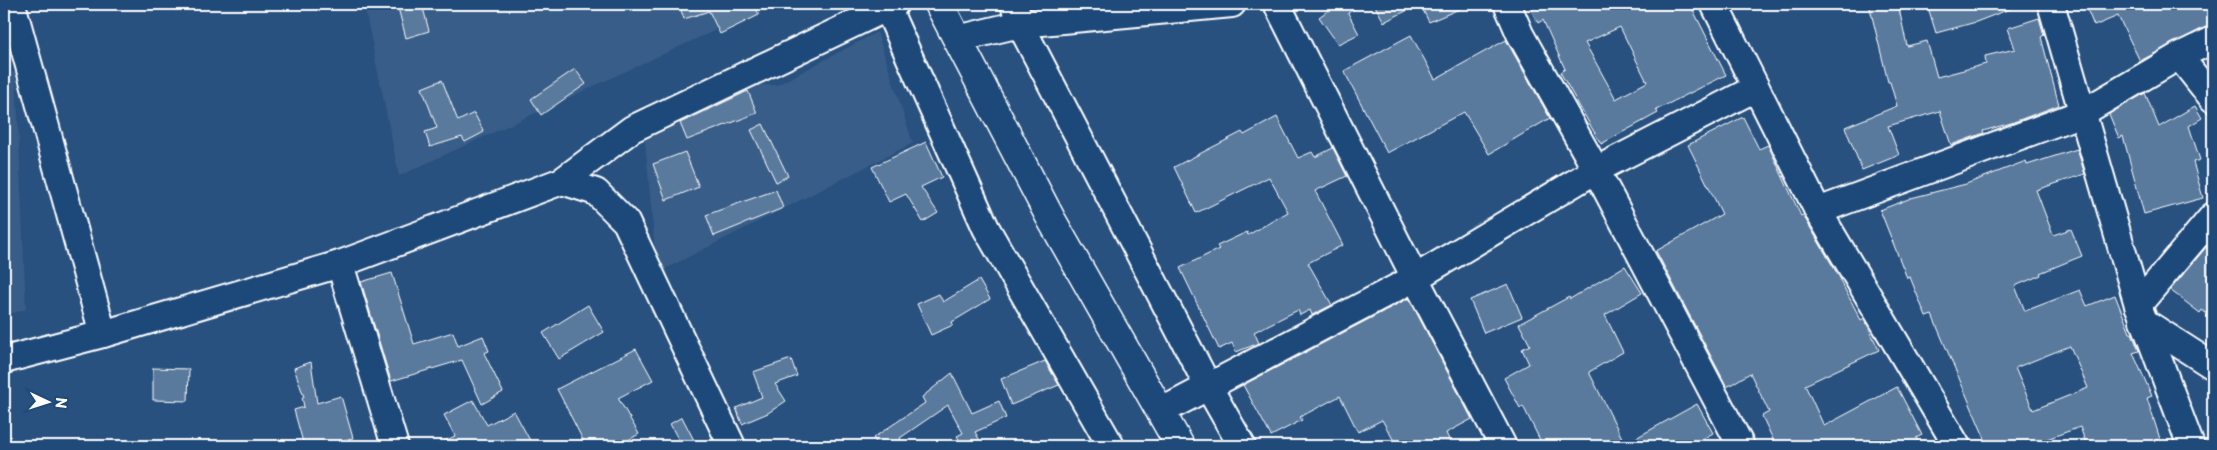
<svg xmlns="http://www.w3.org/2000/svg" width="2217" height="450" font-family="'Playpen Sans',sans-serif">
  <rect width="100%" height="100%" fill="#28517f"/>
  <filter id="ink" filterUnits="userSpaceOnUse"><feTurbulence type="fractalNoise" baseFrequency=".02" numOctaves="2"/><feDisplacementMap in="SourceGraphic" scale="10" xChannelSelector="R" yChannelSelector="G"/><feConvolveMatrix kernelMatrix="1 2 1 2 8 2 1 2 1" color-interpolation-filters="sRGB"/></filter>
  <g filter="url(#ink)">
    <!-- built -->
    <g fill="#375d88">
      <path d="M364,4H772L399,176Z"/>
      <path d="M877,32L913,143L657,273L645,140L656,124L738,85H777Z"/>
      <path d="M16,71L26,309L4,316V75Z"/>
    </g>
    <!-- building -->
    <g fill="#5a7a9d" stroke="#fff" fill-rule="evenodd">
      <path d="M397,4H422L429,31L406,38Z"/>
      <path d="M679,4H754L759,15L720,34L709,11L684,19Z"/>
      <path d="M1337,4H1361L1348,13L1359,34L1338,44L1319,17Z"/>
      <path d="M1374,4H1420L1384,22Z"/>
      <path d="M1420,4H1471L1429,22Z"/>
      <path d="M1528,4H1690L1726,75L1656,110L1658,113L1601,144L1560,72L1565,69L1543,20L1538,23ZM1620,27L1647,82L1616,99L1585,43Z"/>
      <path d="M1869,4H1898L1907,46L1927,41L1937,77L1986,64L1985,56L2015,49L2008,28L2039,18L2044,35L2041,37L2059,105L2011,123L1983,131L1984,133L1951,145L1940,111L1888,126L1899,155L1862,170L1845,127L1897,106L1890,82H1888Z"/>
      <path d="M1927,4H2020V5L1976,22L1936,33Z"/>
      <path d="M2085,4H2213V23L2140,61L2118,16L2094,26Z"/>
      <path d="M1411,35L1435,79L1506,40L1550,118L1489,154L1464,112L1387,153L1344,71Z"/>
      <path d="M575,69L586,84L541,115L531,99Z"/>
      <path d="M442,80L458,121L474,113L484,132L465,142L462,137L430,147L425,132L437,128L422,88Z"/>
      <path d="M748,91L757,113L687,140L680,123Z"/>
      <path d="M2145,93L2159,127L2195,106L2202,118L2189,126L2200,160L2193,162L2203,198L2144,214L2123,136L2119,138L2109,114Z"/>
      <path d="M1277,117L1298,158L1312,152L1315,157L1333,148L1347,176L1315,191L1343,245L1308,263L1332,305L1312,315L1310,310L1300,315L1298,310L1254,332L1259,343L1236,352L1232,343L1219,349L1180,268L1219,249L1217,246L1247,232L1248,235L1288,212L1269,177L1196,213L1174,167L1242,132L1244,135Z"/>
      <path d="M1743,117L1759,149L1768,145L1801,216L1803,215L1841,280H1840L1861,320L1864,318L1879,350L1805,385L1824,426L1897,387L1922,435L1916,438L1921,446H1776L1762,416L1769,412L1750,373L1727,387L1656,251L1722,214L1688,145Z"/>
      <path d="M763,124L788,176L776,182L751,130Z"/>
      <path d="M926,142L942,177L921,187L938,213L923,222L906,194L889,202L872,167Z"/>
      <path d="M2077,149L2085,174L2036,190L2053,235L2071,229L2082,256L2040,273L2041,275L2015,286L2025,311L2080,290L2087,306L2115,295L2130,333H2132L2139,351L2133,353L2152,396L2147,398L2160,439L2139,446H2087L2080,427L2047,439L2050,446H1988L1932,315L1926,317L1910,277L1907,278L1880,210L1911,198L1966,184L2026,161L2027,165ZM2070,346L2088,388L2033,410L2015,368Z"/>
      <path d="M685,152L699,187L666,200L653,164Z"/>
      <path d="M776,190L783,208L714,236L706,215Z"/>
      <path d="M2213,239V319L2202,310L2200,313L2170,290Z"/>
      <path d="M1625,266L1642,293L1605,315L1623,352L1589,372L1625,444L1697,404L1713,433L1690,446H1543L1523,406L1520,408L1504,378L1529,364L1522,349L1530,345L1519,324L1569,297L1570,299Z"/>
      <path d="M392,273L414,344L453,332L458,346L483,336L489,351L484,353L503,392L482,404L462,360L391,381L361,282Z"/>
      <path d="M979,280L990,299L952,322L953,325L931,335L917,304L939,294L943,302Z"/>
      <path d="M1508,284L1522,317L1484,333L1470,300Z"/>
      <path d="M1409,298L1472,419L1446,433L1452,446H1397L1382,420L1358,432L1340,396L1300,417L1302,420L1271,436L1243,385Z"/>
      <path d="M588,305L604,332L559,359L543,333Z"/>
      <path d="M636,349L653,380L618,398L639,434L618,446H586L557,389Z"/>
      <path d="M791,359L797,376L775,384L786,401L768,413L742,424L736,408L762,397L753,372Z"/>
      <path d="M1045,361L1059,385L1011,405L1001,379Z"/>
      <path d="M311,362L317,403L341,396L353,438L322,446H304L294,410L304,407L302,397H304L294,368Z"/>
      <path d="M153,368L189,369L188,401L153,400Z"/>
      <path d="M952,373L972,413L999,401L1006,418L975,432L983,446H963L957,436L963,433L948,405L900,438L901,440L894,446H879L873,438L925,403L922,397Z"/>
      <path d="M473,400L487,425L514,411L533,446H435L455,436L444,415Z"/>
      <path d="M682,417L697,446H682L670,424Z"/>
    </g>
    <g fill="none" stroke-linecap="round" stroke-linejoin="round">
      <!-- minor casing -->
      <g stroke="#fff" stroke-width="30">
        <g id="minor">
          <path d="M12,4L103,334"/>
          <path d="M1014,4L1020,24L1208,386L1242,446"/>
          <path d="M1277,4L1415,278L1503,446"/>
          <path d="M1507,4L1520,34L1596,170L1741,446"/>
          <path d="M1714,4L1818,211L1957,446"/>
          <path d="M2051,4L2138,305L2191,446"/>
          <path d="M887,7L986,228L1111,446"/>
          <path d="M957,39L1020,24L1232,4"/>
          <path d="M2179,56L2213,99"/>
          <path d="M562,181L596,192L626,222L732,446"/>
          <path d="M1818,211L2082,113L2179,56L2213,40"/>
          <path d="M340,264L395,446"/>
          <path d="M2138,305L2213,216"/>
          <path d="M2143,321L2213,366"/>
          <path d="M4,360L103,334L340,264L562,181L632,129L895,4"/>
          <path d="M1160,412L1415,278L1596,170L1756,88"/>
        </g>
      </g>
      <!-- major casing -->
      <g stroke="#fff" stroke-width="31">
        <path id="major" d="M939,4L1051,219L1180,446"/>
      </g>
      <!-- minor -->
      <use href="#minor" stroke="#1f4a7a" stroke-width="26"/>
      <!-- major -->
      <use href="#major" stroke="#1f4a7a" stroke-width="28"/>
    </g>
  </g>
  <!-- margin -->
  <rect width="2217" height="450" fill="none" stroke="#1f4a7a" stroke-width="20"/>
  <rect x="10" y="10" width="2197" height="430" fill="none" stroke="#fff" stroke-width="2" filter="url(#ink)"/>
  <!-- north arrow -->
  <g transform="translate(48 402) rotate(94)" stroke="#1f4a7a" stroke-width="4" paint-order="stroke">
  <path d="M0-4L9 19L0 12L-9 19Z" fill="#ffffff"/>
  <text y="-8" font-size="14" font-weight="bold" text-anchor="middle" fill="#ffffff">N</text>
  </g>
</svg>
